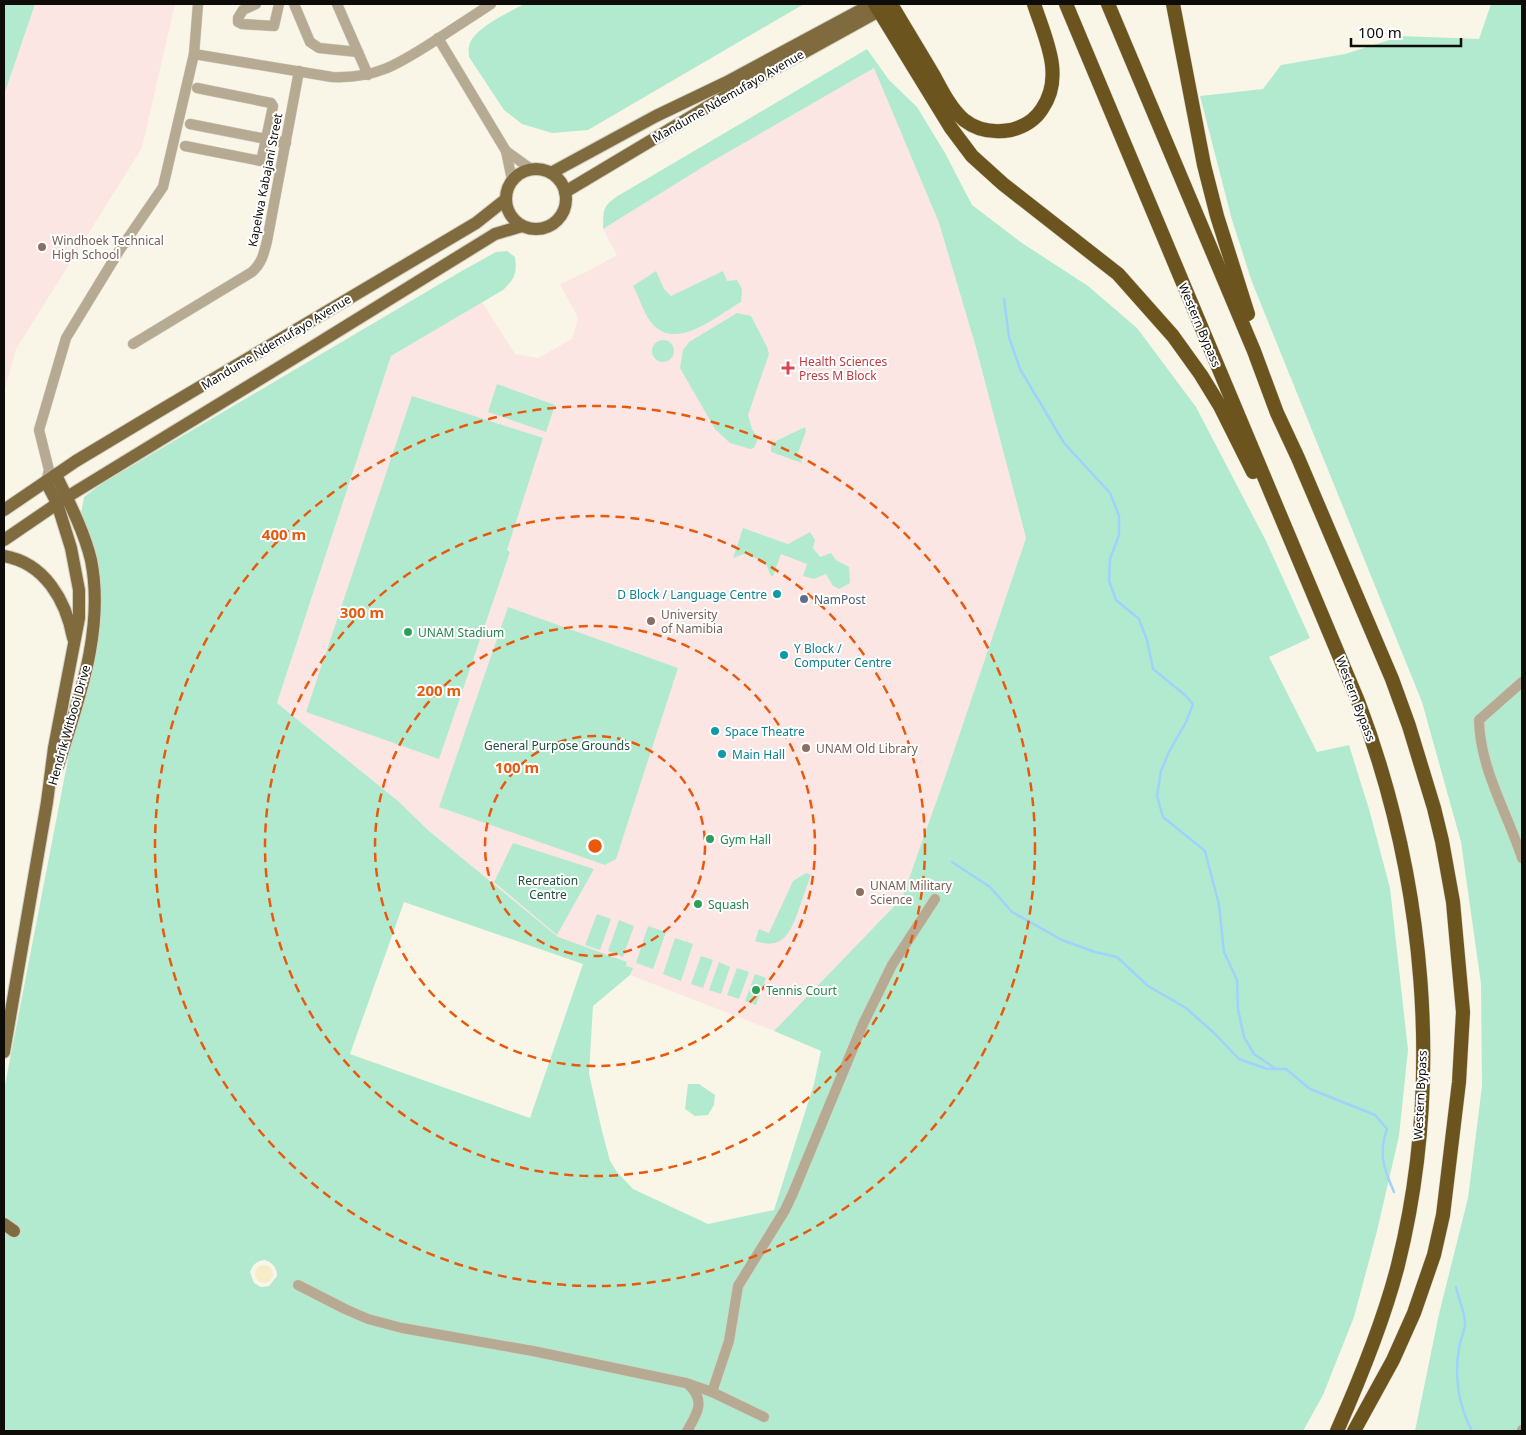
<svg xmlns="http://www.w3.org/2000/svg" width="1526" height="1435" font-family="'Noto Sans',sans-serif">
  <rect width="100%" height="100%" fill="#f9f6e8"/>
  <!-- education -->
  <g fill="#fce6e4">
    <path d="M4,4H175L142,148L16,349L5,389L4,414Z"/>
    <path d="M874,67L939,223L975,344L1026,538L945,777L902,898L774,1031L630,975L632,968L626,966L627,962L558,938L429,831L398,801L277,703L391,356L482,302L515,354L538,358L572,339L578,318L560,284L588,271L617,255L603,229L711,162Z"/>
  </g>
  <!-- green -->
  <g fill="#b2ead0" fill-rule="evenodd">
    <path d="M4,4H35L4,95Z"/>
    <path d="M524,4H804L588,130L552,133L522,124L504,110L469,57C469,54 468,49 469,46C473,28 508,13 524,4Z"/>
    <path d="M1491,4H1522V1431H1415L1439,1314L1468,1198L1482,1086L1481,984L1461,842L1422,702L1252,282L1232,220L1200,96L1263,89L1281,65L1345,54L1402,36L1479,39Z"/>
    <path d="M867,49L889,80L917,107L945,153L972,205L1022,243L1088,286L1137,328L1196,407L1266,541L1310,638L1269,657L1317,752L1349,745L1369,809L1390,888L1408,1050L1399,1136L1377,1231L1354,1317L1323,1395L1303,1431H4V1234L13,1231L4,1224V1090L92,635L94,612L81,513L84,497L101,484L460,272L496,252L507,251L515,257C517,274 515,278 503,290L391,356L277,703L398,801L429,831L558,937L627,962L626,966L633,968L630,975L593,1006L589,1074L602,1131L610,1161L617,1172L633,1189L708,1224L774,1210L814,1084L821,1051L774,1031L902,898L945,777L1026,538L975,344L939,223L874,68L711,162L603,229C604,211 601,208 616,197ZM404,902L583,964L530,1118L350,1054ZM265,1260C273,1263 277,1268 277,1276L269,1286L261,1287L254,1283L250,1272C253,1264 257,1261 265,1260Z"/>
    <path d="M656,271L664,289L671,296L723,271L727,281L737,280L742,289L741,302C716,316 674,354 650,321C643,311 639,297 633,286Z"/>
    <path d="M737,313L751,316L767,347L769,354L748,415L752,429L758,439L754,448L750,449L730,443L715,429L680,368L683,350L689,342Z"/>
    <circle cx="663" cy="351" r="11"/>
    <path d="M497,384L555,405L546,432L488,412Z"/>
    <path d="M412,396L543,438L507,550L510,552L439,759L306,712Z"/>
    <path d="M805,427L806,431L798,453L802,463L771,452V444L774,442Z"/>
    <path d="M743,528L788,544L810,532L815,540L813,548L820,557L831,553L836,560L849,567L850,583L839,589L833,586L826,574L814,579L803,576L807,564L781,554L773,576H771L765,562L744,554L733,558Z"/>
    <path d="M508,607L678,668L616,859L605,865L439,807Z"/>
    <path d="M513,843L594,869L557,935L494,882Z"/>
    <path d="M806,873L811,875C807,886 803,897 799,909C791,931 784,951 755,941L759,929L769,933L793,881Z"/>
    <path d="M597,914L611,919L600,950L585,945Z"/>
    <path d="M619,920L634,926L623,957L608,951Z"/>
    <path d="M648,926L666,932L653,969L636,963Z"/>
    <path d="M675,938L693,944L681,981L663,974Z"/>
    <path d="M701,956L713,960L703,988L691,984Z"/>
    <path d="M719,962L730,967L721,994L709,990Z"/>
    <path d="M737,968L749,972L739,999L727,995Z"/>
    <path d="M755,974L766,978L756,1005L745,1001Z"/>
    <path d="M688,1084H699L715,1095L714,1105L708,1115L695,1116L685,1109Z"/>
  </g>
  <!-- sand -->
  <circle fill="#f6ecc7" cx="264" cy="1274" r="9"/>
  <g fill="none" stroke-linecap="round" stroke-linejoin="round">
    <!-- stream -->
    <g stroke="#9fd3fb" stroke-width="2.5">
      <path d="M1004,299L1009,337L1020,369L1064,443L1110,493L1119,516V535L1110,559L1109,581L1116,600L1139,619L1147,640L1153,669L1185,695L1193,704L1186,722L1169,752L1161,771L1157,796L1163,817L1205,851L1219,905L1224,952L1237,980L1238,1009L1244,1037L1254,1054L1276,1069"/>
      <path d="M952,862L990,887L1012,912L1062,940L1095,952L1117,957L1148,986L1186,1008L1214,1033L1239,1059L1267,1069H1286L1310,1089L1375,1115L1387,1129C1378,1154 1384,1169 1394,1192"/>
      <path d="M1456,1287C1458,1298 1464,1310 1465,1321C1466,1330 1460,1339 1459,1348C1454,1378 1458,1404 1472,1431"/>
    </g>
    <!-- minor casing -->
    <g stroke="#d3d1c4" stroke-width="11">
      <g id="minor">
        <path d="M256,4L243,10L238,18V22L242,24L274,26L279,4"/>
        <path d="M294,4L310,42L319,48L358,52"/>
        <path d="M337,4L368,75"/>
        <path d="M438,38L506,151L512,180"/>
        <path d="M194,54L332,77C377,79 400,63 436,40C454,28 473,16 491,4"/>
        <path d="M197,88L271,103L273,106L266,139L286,143"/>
        <path d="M185,146L261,161L266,139L190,124"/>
        <path d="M506,151L531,169"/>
        <path d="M133,344L252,272C262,263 264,253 267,241L299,71"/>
        <path d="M46,482L49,470L39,430L66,338L119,251L163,187L194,54L198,4"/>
        <path d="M1522,682L1479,720C1480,769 1507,812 1522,858"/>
        <path d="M298,1285L345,1309L368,1319L402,1328L533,1351L686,1383L712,1392L764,1417"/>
        <path d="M712,1392L729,1341L738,1286L785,1210L793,1193L863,1024L892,965L935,899"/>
        <path d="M687,1431C697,1414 706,1401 689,1385"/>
        <path d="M1522,1431V1430"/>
      </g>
    </g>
    <!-- major casing -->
    <g stroke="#d3d1c4" stroke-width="14">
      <g id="major">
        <circle cx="536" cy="199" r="30"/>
        <path d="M551,173L656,116L727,82L872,4"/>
        <path d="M565,192L729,94L888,6"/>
        <path d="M56,475C69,502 84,531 91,560C105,630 78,701 58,766"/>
        <path d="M4,510L76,461L156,413L476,223L505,200"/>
        <path d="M4,540L67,497L296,357L495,234L522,226"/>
        <path d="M4,556C45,563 66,601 73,638"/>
        <path d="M4,1052L47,802L54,748L79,618V590L71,548L57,503L46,482"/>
        <path d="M4,1224L14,1231"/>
      </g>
    </g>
    <!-- highway casing -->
    <g stroke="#d3d1c4" stroke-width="15">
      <g id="highway">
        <path d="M875,4L951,128L972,156L1003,184L1118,274L1173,336L1201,375L1220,406L1253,472"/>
        <path d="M891,4C905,28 920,52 934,76C942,91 951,109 964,120C978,131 994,133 1011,130C1023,127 1035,120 1042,109C1065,76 1045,38 1034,4"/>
        <path d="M1066,4L1358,701C1425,878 1444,1080 1398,1265C1384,1320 1360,1379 1337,1431"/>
        <path d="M1108,4L1254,351L1277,413L1298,458L1392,679L1409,726L1434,808L1442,841L1453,902L1463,1012L1459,1082L1443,1215L1434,1255L1414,1313L1393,1360L1354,1431"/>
        <path d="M1173,4L1204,165L1217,216L1248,314"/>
      </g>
    </g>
    <!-- minor -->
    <use href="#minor" stroke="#b6aa93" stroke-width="10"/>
    <!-- major -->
    <use href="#major" stroke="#806b3f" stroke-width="12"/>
    <!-- highway -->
    <use href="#highway" stroke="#6c541e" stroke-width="14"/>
  </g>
  <!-- distance rings -->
  <g fill="none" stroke="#e8590c" stroke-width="2.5" stroke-dasharray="9 6">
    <circle cx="595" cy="846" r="110"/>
    <circle cx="595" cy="846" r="220"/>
    <circle cx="595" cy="846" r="330"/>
    <circle cx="595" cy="846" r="440"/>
  </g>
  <!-- markers -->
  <g fill="#8d6e63" stroke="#fff" stroke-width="2">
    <circle cx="42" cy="247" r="5"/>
    <circle cx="651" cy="621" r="5"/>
    <circle cx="806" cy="748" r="5"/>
    <circle cx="860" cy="892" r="5"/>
  </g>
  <path fill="#e0444e" stroke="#fff" stroke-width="2" d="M785.5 360.5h5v5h5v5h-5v5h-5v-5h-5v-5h5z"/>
  <g fill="#0f9aa8" stroke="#fff" stroke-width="2">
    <circle cx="777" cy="594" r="5"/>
    <circle cx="784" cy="655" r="5"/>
    <circle cx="715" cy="731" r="5"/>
    <circle cx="722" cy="754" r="5"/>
  </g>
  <circle fill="#5c6f8a" stroke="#fff" stroke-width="2" cx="804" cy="599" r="5"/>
  <g fill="#2e9e5b" stroke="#fff" stroke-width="2">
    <circle cx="408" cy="632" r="5"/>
    <circle cx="710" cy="839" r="5"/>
    <circle cx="698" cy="904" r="5"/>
    <circle cx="756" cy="990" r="5"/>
  </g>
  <g text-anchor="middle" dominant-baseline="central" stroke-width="4" stroke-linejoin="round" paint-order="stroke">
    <!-- street labels -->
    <g font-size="12" fill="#0d0c08" stroke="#fff">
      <text transform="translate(728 96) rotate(-30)">Mandume Ndemufayo Avenue</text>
      <text transform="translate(265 180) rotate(-79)">Kapelwa Kabajani Street</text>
      <text transform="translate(1200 325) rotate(67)">Western Bypass</text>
      <text transform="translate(276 342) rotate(-31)">Mandume Ndemufayo Avenue</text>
      <text transform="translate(1356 699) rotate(69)">Western Bypass</text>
      <text transform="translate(69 725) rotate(-74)">Hendrik Witbooi Drive</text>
      <text transform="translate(1420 1095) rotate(-87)">Western Bypass</text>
    </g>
    <!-- education labels -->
    <g font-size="12" fill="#785e54" stroke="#fff" text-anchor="start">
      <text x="52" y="240">Windhoek Technical<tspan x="52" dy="14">High School</tspan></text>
      <text x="661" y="614">University<tspan x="661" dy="14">of Namibia</tspan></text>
      <text x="816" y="748">UNAM Old Library</text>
      <text x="870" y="885">UNAM Military<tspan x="870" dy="14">Science</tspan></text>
    </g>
    <!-- health labels -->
    <g font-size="12" fill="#be3a42" stroke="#fff" text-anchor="start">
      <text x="799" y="361">Health Sciences<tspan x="799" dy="14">Press M Block</tspan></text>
    </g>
    <!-- culture labels -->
    <g font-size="12" fill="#0d838f" stroke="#fff" text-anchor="start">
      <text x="767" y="594" text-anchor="end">D Block / Language Centre</text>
      <text x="794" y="648">Y Block /<tspan x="794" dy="14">Computer Centre</tspan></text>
      <text x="725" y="731">Space Theatre</text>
      <text x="732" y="754">Main Hall</text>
    </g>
    <!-- service labels -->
    <g font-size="12" fill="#4e5e75" stroke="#fff" text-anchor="start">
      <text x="814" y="599">NamPost</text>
    </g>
    <!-- leisure labels -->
    <g font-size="12" fill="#27864d" stroke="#fff" text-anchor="start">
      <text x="418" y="632">UNAM Stadium</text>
      <text x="720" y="839">Gym Hall</text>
      <text x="708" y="904">Squash</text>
      <text x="766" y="990">Tennis Court</text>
    </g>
    <!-- park labels -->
    <g font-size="12" fill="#1e513d" stroke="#fff">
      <text x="557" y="745">General Purpose Grounds</text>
      <text x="548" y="880">Recreation<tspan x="548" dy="14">Centre</tspan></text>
    </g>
  </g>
  <circle cx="595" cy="846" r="8" fill="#e8590c" stroke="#fff" stroke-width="2.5"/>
  <g font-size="15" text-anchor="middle" font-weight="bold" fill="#e8590c" stroke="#fff" stroke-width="4" stroke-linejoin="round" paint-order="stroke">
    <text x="284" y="540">400 m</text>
    <text x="362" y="618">300 m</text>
    <text x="439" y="696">200 m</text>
    <text x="517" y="773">100 m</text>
  </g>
  <!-- border -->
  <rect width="1526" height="1435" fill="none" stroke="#0d0c08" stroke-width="10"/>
  <!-- scale -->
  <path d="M1351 38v8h110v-8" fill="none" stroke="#0d0c08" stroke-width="2.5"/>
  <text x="1358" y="38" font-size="15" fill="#0d0c08" stroke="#ffffff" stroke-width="4" paint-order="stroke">100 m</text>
</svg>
